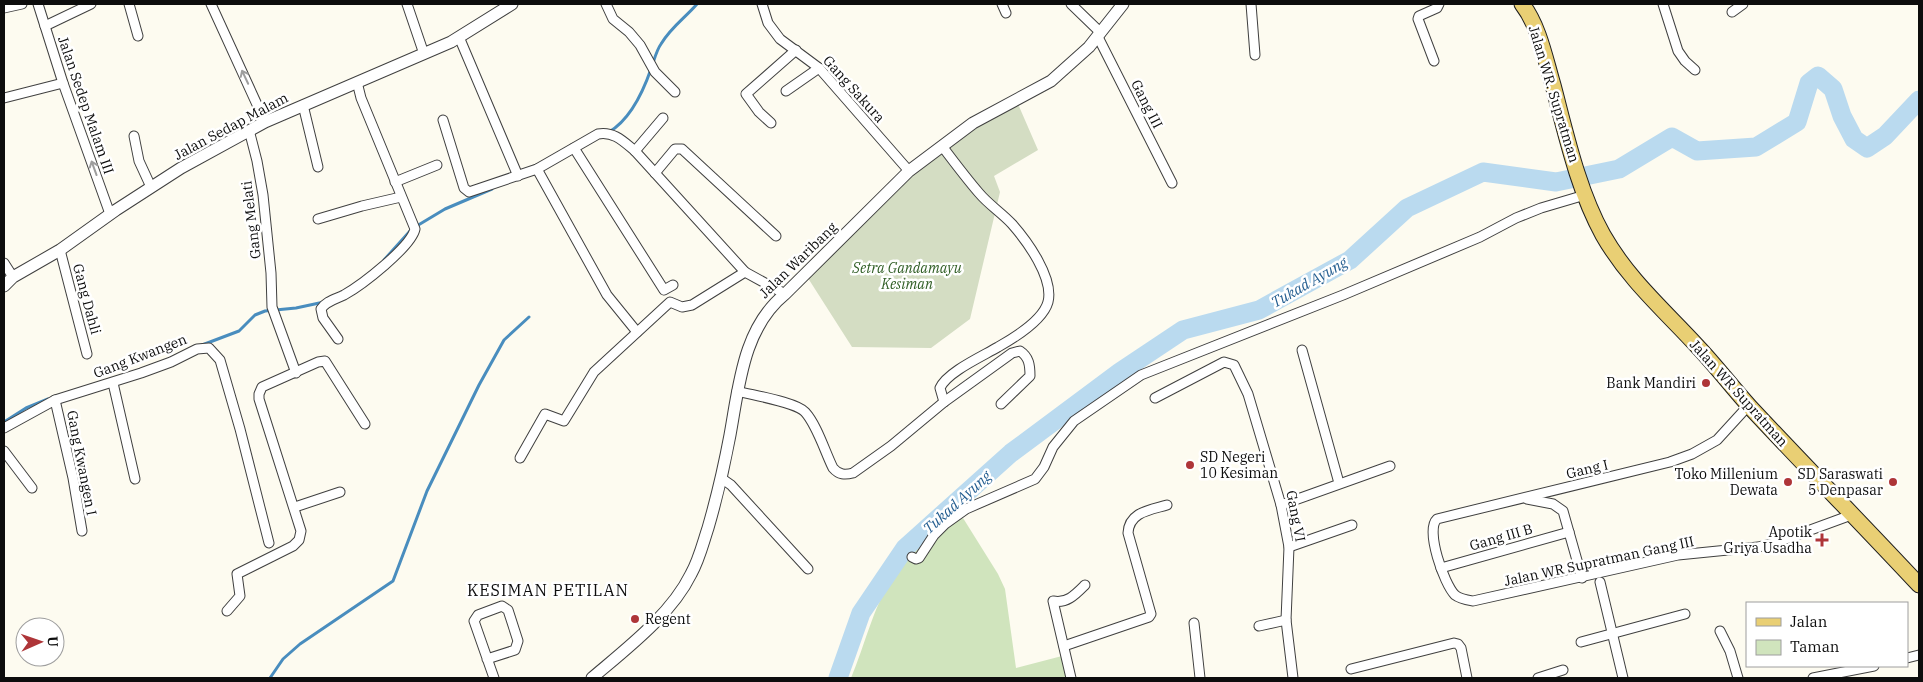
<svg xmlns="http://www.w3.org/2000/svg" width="1923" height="682" font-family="'IBM Plex Serif',serif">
  <rect width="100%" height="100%" fill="#fdfbf0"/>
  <!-- green -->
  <path fill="#d0e4bd" d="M963,518L998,574L1005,589L1016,668L1062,656L1067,678H851C865,645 873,608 892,578C908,553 936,530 963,518Z"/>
  <!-- cemetery -->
  <path fill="#d4ddc3" d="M1018,104L1038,150L994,176L1000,192L970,319L931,348L852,347L806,275L912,173L983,121Z"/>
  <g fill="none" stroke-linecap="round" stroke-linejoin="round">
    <!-- stream -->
    <g stroke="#498dbe" stroke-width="3">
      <path d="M609,132C631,119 643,92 651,69C654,61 656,51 661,44C671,27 685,18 697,4"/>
      <path d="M415,227L445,209L492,189"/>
      <path d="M384,260L410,231"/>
      <path d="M202,345L239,331L255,315L265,311L296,308L324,302"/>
      <path d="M4,422L26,408L48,399"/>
      <path d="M270,678L283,659L300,644L393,581L427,491L479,385L504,340L529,317"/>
    </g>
    <!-- river -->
    <path stroke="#badaef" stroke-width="19" d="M838,678L861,613L905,548L1011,453L1120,372L1183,330L1259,310L1350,260L1407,208L1483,172L1556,182L1619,169L1672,137L1697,151L1756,147L1797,122L1809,83L1818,76L1833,89L1842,116L1854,139L1867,148L1885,136L1919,100"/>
    <!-- minor casing -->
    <g stroke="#404040" stroke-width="11">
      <g id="minor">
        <path d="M38,4L63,83L110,214"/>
        <path d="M129,4L138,36"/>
        <path d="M211,4L265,122"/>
        <path d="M407,4L424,54"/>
        <path d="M606,4L613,19L629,32L640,45L655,72L675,92"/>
        <path d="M762,4L768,23L780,39L819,68L909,171"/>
        <path d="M1002,4L1006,13"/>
        <path d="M1071,4L1101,33"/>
        <path d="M1251,4L1255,55"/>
        <path d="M1663,4L1678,51L1685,61L1695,70"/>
        <path d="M4,8L22,4"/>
        <path d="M1732,12L1743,4"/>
        <path d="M45,26L91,4"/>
        <path d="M459,37L518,176"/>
        <path d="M1098,37L1172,183"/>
        <path d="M1434,61L1418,19L1419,16L1437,8L1439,4"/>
        <path d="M786,91L819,68"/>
        <path d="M4,98L63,83"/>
        <path d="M303,105L318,167"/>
        <path d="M443,120L464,188L469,192L537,169L598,134C614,131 624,142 635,151L745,272L785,294"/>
        <path d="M771,123L759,112L746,94L796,50"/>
        <path d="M249,130L257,161L263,195L271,273L272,307L296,373"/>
        <path d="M134,136L139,161L151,187"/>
        <path d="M942,146C954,162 966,178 979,193C989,205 1002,213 1012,224C1027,241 1054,278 1048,302C1043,320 1014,338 998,347C983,356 947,372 940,388L944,402"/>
        <path d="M574,148L664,290L673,285"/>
        <path d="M635,151L663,118"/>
        <path d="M537,169L607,295L637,332"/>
        <path d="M655,173L675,149H682L776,236"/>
        <path d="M395,182L437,165"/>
        <path d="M318,219L362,206L401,197"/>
        <path d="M60,250L87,354"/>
        <path d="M4,263L13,277"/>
        <path d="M338,339L323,318L321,309C326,301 336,299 344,295C362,285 411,247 415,229L361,98L357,82"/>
        <path d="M1302,350L1339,483"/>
        <path d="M113,383L135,479"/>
        <path d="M737,391C751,395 796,402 805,412C817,425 825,452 833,468C839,475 845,475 853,473L891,446L944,402L1012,353L1020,351C1029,357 1030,365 1030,376L1001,404"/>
        <path d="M1155,398L1224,362L1234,365L1248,394L1281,505L1289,547L1286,620L1293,678"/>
        <path d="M55,400L73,478L82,531"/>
        <path d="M1749,405L1717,440L1692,454L1670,462L1437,519C1425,530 1444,584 1455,595C1460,599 1467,600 1473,601L1678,555L1758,547L1775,543L1854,514"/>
        <path d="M4,428L55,400L141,373L171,362L197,349L209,348L220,360L240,429L269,543"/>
        <path d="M4,451L32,488"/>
        <path d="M520,458L545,414L564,421L594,372L670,302L682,307L692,305L745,272"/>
        <path d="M721,478L731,485L808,569"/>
        <path d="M1527,499L1553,504L1563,511L1582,578"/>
        <path d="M1281,505L1390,466"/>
        <path d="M295,507L340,492"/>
        <path d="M1289,547L1352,525"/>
        <path d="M912,557L916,559L919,558L934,535L945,524L966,509L1035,479L1044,467L1053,447L1074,421L1141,375L1343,295L1480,237L1516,218L1541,208L1585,195"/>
        <path d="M1441,568L1569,532"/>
        <path d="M1600,582L1623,678"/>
        <path d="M227,611L240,596L237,574L293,546L299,540L301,531L259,399V394L262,387L318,362L325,361L365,424"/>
        <path d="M1194,623L1200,678"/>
        <path d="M1259,626L1286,620"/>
        <path d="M1720,631L1730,651L1738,678"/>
        <path d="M1581,642L1685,614"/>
        <path d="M1064,646L1149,617L1151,614L1128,533C1129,512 1150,510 1167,505"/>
        <path d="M1907,658L1919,655"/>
        <path d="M487,659L515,650L518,641L508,610L502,606L478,615L474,621L494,678"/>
        <path d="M1351,669L1454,643L1458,644L1461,648L1467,678"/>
        <path d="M1071,678L1053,601C1067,604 1076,594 1085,585"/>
        <path d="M1538,678L1563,670"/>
        <path d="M1813,678L1874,666"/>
      </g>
    </g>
    <!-- tertiary casing -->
    <g stroke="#404040" stroke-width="13">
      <g id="tertiary">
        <path d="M4,286L13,277L60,250L116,210L181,168L265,122L451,42L512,4"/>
        <path d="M592,678C626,649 671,615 691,574C699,560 703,543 708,528C717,497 724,467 730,435C739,386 743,328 785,294L909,171L973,123L1051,81L1089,47L1123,4"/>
      </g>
    </g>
    <!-- primary casing -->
    <g stroke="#1e1e1e" stroke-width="17">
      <path id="primary" d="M1522,4C1539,26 1545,58 1553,85C1566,134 1578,190 1603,235C1628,279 1664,310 1698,347C1716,366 1732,387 1750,407C1806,467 1863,525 1919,585"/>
    </g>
    <!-- minor -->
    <use href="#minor" stroke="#fff" stroke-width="9"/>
    <!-- tertiary -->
    <use href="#tertiary" stroke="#fff" stroke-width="11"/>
    <!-- primary -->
    <use href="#primary" stroke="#e9cf74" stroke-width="15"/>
  </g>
  <!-- one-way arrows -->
  <defs><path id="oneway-shaft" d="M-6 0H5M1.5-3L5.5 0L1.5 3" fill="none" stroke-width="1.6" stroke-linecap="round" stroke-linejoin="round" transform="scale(1.25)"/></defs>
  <g stroke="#9e9e9e">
    <use href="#oneway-shaft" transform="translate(245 77) rotate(-115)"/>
    <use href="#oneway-shaft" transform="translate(94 168) rotate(-110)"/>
  </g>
  <!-- markers -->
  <g fill="#ae3538" stroke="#fff" stroke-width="2">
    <circle cx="1706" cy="383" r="5"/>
    <circle cx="1190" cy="465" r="5"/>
    <circle cx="1788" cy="482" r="5"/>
    <circle cx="1893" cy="482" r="5"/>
    <path d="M1819.5 532.5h5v5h5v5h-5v5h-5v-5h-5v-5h5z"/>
    <circle cx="635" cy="619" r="5"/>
  </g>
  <g text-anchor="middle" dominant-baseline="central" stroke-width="5" stroke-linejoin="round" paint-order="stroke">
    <!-- street labels -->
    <g font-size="14" fill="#0d0d0d" stroke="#fff">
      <text transform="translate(854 89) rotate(48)">Gang Sakura</text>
      <text transform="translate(1554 94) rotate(73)">Jalan WR. Supratman</text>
      <text transform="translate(1147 104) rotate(63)">Gang III</text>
      <text transform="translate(86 105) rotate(71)">Jalan Sedep Malam III</text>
      <text transform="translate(231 126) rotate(-28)">Jalan Sedap Malam</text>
      <text transform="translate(251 220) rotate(-97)">Gang Melati</text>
      <text transform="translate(798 260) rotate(-44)">Jalan Waribang</text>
      <text transform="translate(87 299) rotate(75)">Gang Dahli</text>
      <text transform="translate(140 356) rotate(-21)">Gang Kwangen</text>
      <text transform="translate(1739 393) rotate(48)">Jalan WR Supratman</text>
      <text transform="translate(82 463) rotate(79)">Gang Kwangen I</text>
      <text transform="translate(1587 469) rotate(-13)">Gang I</text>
      <text transform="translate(1296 516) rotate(79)">Gang VI</text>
      <text transform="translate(1501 537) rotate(-16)">Gang III B</text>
      <text transform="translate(1599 561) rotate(-12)">Jalan WR Supratman Gang III</text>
    </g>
    <!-- park labels -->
    <g font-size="14" font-style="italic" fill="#305e25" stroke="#fff">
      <text x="907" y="268">Setra Gandamayu<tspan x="907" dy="16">Kesiman</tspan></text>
    </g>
    <!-- poi labels -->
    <g font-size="14" fill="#0d0d0d" stroke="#fff" text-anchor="end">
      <text x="1696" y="383">Bank Mandiri</text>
      <text x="1200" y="457" text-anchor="start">SD Negeri<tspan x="1200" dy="16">10 Kesiman</tspan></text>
      <text x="1778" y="474">Toko Millenium<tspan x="1778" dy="16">Dewata</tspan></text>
      <text x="1883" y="474">SD Saraswati<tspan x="1883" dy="16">5 Denpasar</tspan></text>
      <text x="1812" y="532">Apotik<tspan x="1812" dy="16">Griya Usadha</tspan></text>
      <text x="645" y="619" text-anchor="start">Regent</text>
    </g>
    <!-- water labels -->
    <g font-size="15" font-style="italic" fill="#255f91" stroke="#fff">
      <text transform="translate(1309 282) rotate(-30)">Tukad Ayung</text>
      <text transform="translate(957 502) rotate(-42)">Tukad Ayung</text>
    </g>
    <!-- quarter labels -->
    <g font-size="16" letter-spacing="1" fill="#0d0d0d" stroke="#fff">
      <text x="548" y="590">KESIMAN PETILAN</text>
    </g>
  </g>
  <!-- border -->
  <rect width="1923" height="682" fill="none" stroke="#0d0d0d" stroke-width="10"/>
  <!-- legend -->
  <rect x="1746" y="602" width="162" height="65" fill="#ffffff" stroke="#9e9e9e"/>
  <rect x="1756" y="618" width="25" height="8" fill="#e9cf74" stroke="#9e9e9e"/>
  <text x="1790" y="627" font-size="15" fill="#0d0d0d">Jalan</text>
  <rect x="1756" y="640" width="25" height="15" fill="#d0e4bd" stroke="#9e9e9e"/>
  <text x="1790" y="652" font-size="15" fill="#0d0d0d">Taman</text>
  <!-- north arrow -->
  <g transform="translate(40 642) rotate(88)"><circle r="24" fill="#ffffff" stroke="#9e9e9e"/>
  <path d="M0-4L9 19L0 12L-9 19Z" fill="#ae3538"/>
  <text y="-8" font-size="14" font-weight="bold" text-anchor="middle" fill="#0d0d0d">U</text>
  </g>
</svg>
